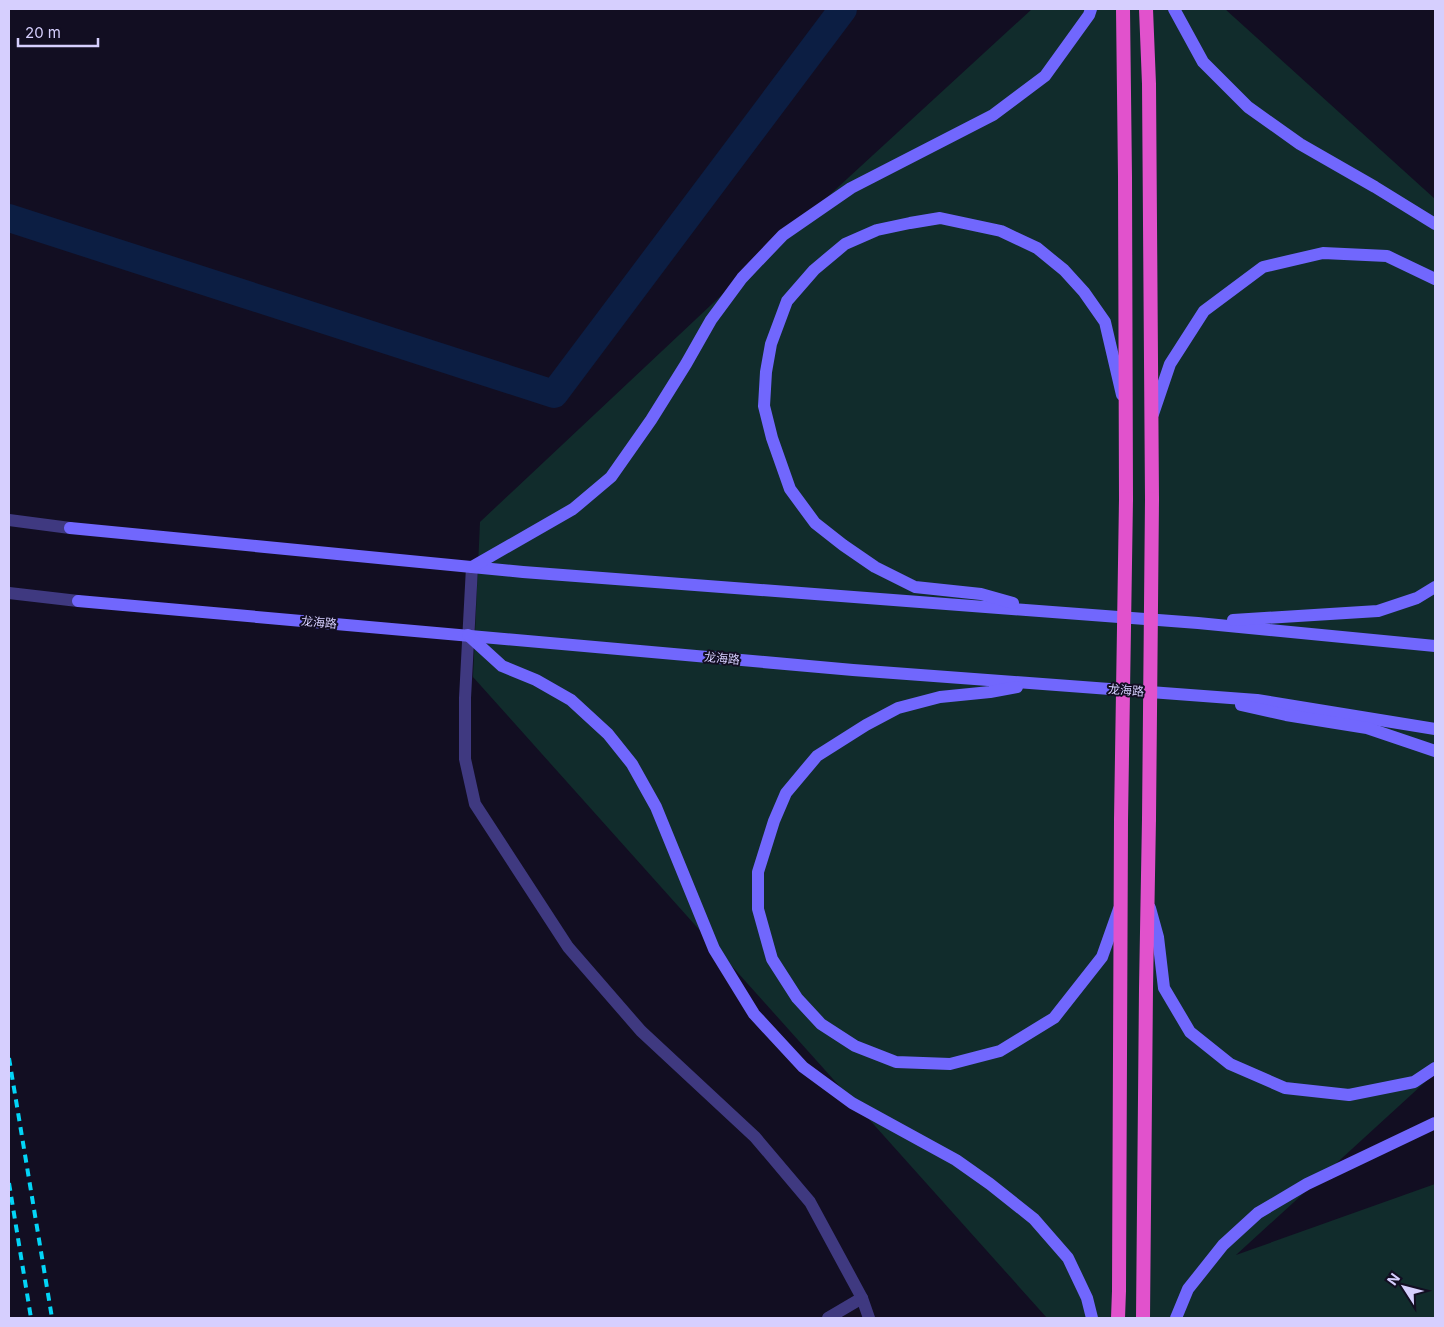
<svg xmlns="http://www.w3.org/2000/svg" width="1444" height="1327" font-family="Inter,'Noto Sans SC',sans-serif">
  <rect width="100%" height="100%" fill="#120e22"/>
  <!-- green -->
  <path fill="#112c2c" d="M1032,9H1225L1435,199V1073L1236,1255L1435,1184V1318H1047L473,677L480,522L761,258Z"/>
  <g fill="none" stroke-linecap="round" stroke-linejoin="round">
    <!-- canal -->
    <path stroke="#0c1e43" stroke-width="28" d="M9,218L554,394L843,9"/>
    <!-- service -->
    <g stroke="#3f3980" stroke-width="12">
      <path d="M472,567L465,698V759L475,804L568,947L641,1031L755,1137L810,1202L862,1298L869,1318"/>
      <path d="M828,1318L862,1298"/>
    </g>
    <!-- tertiary -->
    <g stroke="#3f3980" stroke-width="12">
      <path d="M9,520L70,528"/>
      <path d="M9,593L78,601"/>
    </g>
    <!-- secondary -->
    <g stroke="#7167fd" stroke-width="12">
      <path d="M1174,9L1203,62L1248,107L1300,144L1375,187L1435,224"/>
      <path d="M1153,414L1170,364L1204,311L1263,267L1323,253L1387,256L1435,279"/>
      <path d="M70,528L523,572L1198,623L1435,646"/>
      <path d="M472,567L573,509L611,477L651,420L686,364L711,320L742,278L783,235L851,188L993,115L1045,76L1089,15L1091,9"/>
      <path d="M78,601L853,670L1257,700L1435,729"/>
      <path d="M1013,603L981,594L915,587L875,567L843,545L815,523L790,489L772,438L764,406L766,372L771,344L787,301L814,270L845,244L877,230L910,223L940,218L1001,231L1037,248L1064,270L1084,292L1105,322L1122,395"/>
      <path d="M1233,620L1378,611L1417,598L1435,587"/>
      <path d="M468,635L502,666L536,680L571,700L608,734L632,764L656,807L714,949L754,1014L803,1067L852,1103L956,1160L990,1184L1034,1219L1068,1258L1087,1298L1092,1318"/>
      <path d="M1017,687L990,692L940,697L898,708L866,725L817,756L786,793L774,821L758,872V909L772,959L797,998L821,1024L855,1046L896,1062L950,1064L1000,1051L1054,1018L1102,957L1119,909"/>
      <path d="M1241,705L1286,715L1367,728L1435,751"/>
      <path d="M1150,908L1158,937L1164,988L1190,1032L1230,1064L1285,1088L1349,1095L1414,1082L1435,1068"/>
      <path d="M1176,1318L1188,1289L1223,1245L1258,1213L1307,1184L1435,1123"/>
    </g>
    <!-- trunk -->
    <g stroke="#e152cc" stroke-width="14">
      <path d="M1123,9L1125,177L1126,499"/>
      <path d="M1146,9L1149,84L1152,499"/>
      <path d="M1118,1318L1119,1291L1121,820"/>
      <path d="M1143,1318L1146,988L1149,819"/>
    </g>
    <!-- rail -->
    <g stroke="#03d5f7" stroke-width="4" stroke-dasharray="8 6" stroke-linecap="butt">
      <path d="M9,1058L52,1318"/>
      <path d="M9,1183L31,1318"/>
    </g>
    <!-- trunk-bridge -->
    <g stroke="#e152cc" stroke-width="14">
      <path d="M1149,819L1152,499"/>
      <path d="M1121,820L1126,499"/>
    </g>
  </g>
  <g text-anchor="middle" dominant-baseline="central" stroke-width="4" stroke-linejoin="round" paint-order="stroke">
    <!-- street labels -->
    <g font-size="12" fill="#d6cffe" stroke="#120e22">
      <text transform="translate(319 622) rotate(5)">龙海路</text>
      <text transform="translate(722 658) rotate(5)">龙海路</text>
      <text transform="translate(1126 690) rotate(4)">龙海路</text>
    </g>
  </g>
  <!-- border -->
  <rect width="1444" height="1327" fill="none" stroke="#d6cffe" stroke-width="20"/>
  <!-- north arrow -->
  <g transform="translate(1404 1287) rotate(306)" stroke="#120e22" stroke-width="4" paint-order="stroke">
  <path d="M0-4L9 19L0 12L-9 19Z" fill="#d6cffe"/>
  <text y="-8" font-size="14" font-weight="bold" text-anchor="middle" fill="#d6cffe">N</text>
  </g>
  <!-- scale -->
  <path d="M18 38v8h80v-8" fill="none" stroke="#d6cffe" stroke-width="2.5"/>
  <text x="25" y="38" font-size="15" fill="#d6cffe" stroke="#120e22" stroke-width="4" paint-order="stroke">20 m</text>
</svg>
